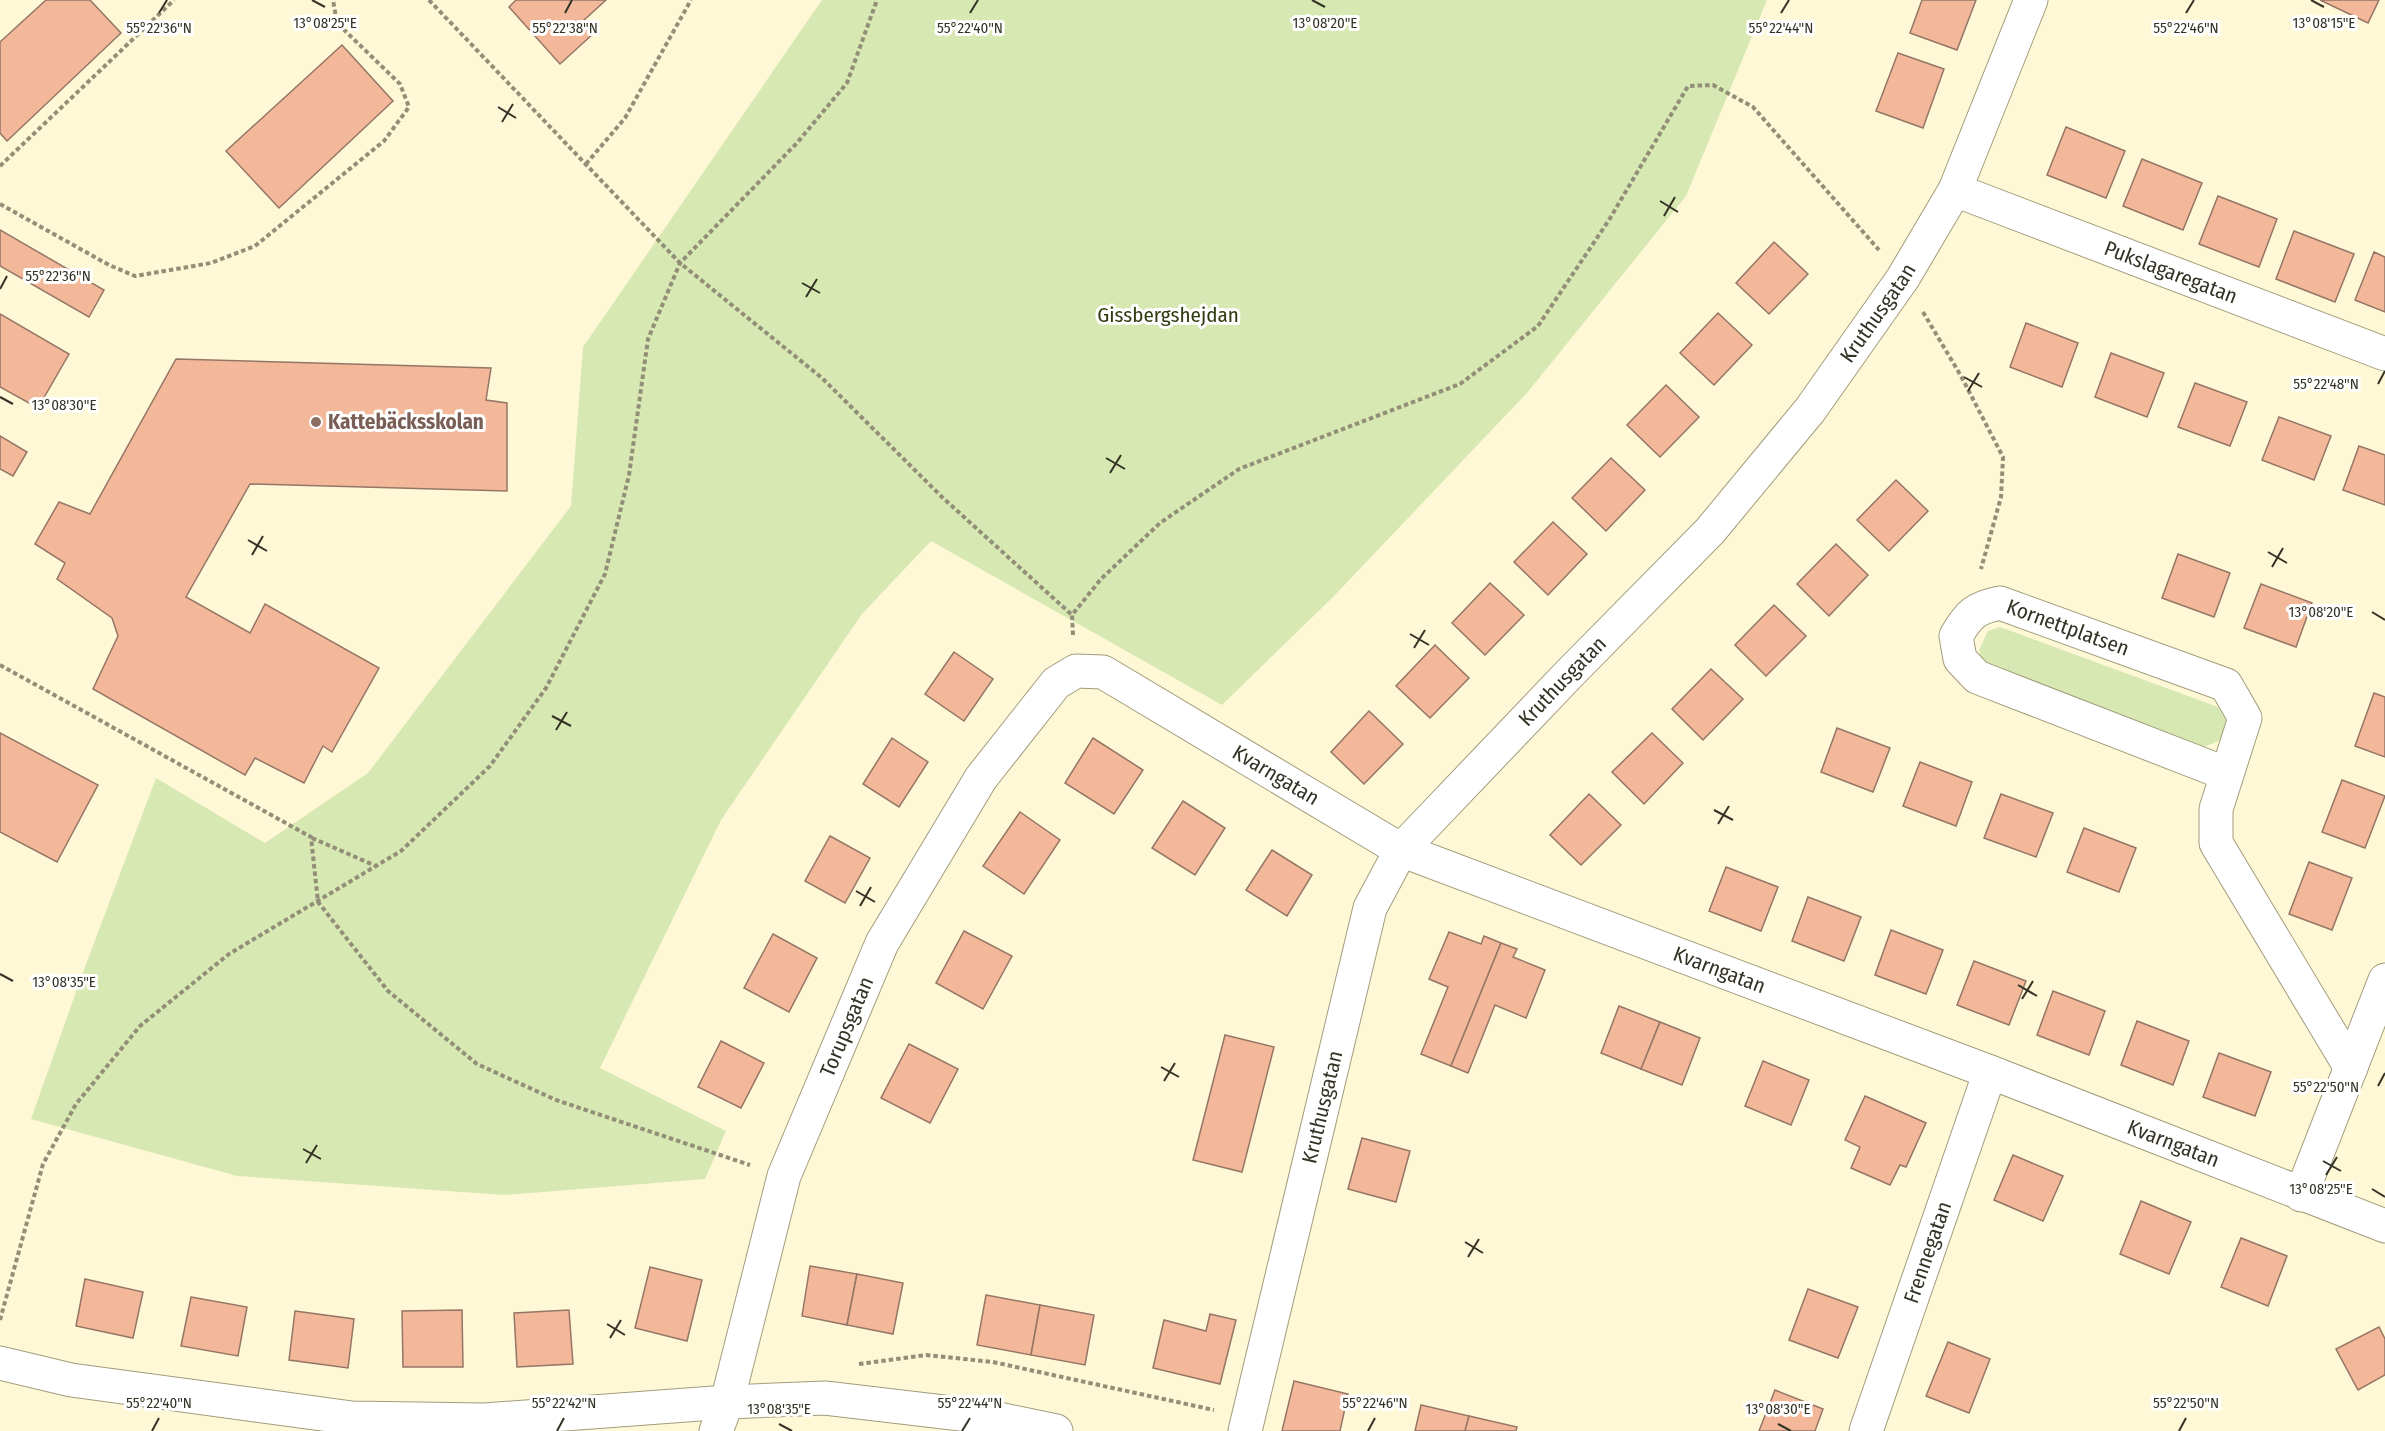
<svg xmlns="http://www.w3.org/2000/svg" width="2385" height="1431" font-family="'Fira Sans Condensed',sans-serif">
  <rect width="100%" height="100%" fill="#fff8d6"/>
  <!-- green -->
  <g fill="#d7e8b3">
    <path d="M822,0H1767L1686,196L1527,393L1334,596L1222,705L931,541L862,614L721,820L600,1068L726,1131L705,1179L504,1195L237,1176L31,1119L82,975L156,778L265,843L368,773L571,506L583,347Z"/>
    <path d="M2000,627L2218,707L2228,722L2221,740L2204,747L1983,664L1979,650L1988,631Z"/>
  </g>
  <!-- building -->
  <g fill="#f3b899" stroke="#957666" stroke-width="1.5">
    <path d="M46,0H90L121,33L7,141L0,133V42Z"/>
    <path d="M516,0H606L583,21L594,33L560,64L509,7Z"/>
    <path d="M1922,0H1976L1957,50L1910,33Z"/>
    <path d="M2320,0H2379L2368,23Z"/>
    <path d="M342,45L393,101L279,208L226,151Z"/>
    <path d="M1898,53L1944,69L1923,128L1876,111Z"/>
    <path d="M2066,127L2125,151L2106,198L2047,175Z"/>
    <path d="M2142,159L2202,183L2183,230L2123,206Z"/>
    <path d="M2218,196L2277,219L2259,267L2199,244Z"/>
    <path d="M0,230L104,290L89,317L0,266Z"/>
    <path d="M2294,231L2354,254L2335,302L2276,279Z"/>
    <path d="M1774,242L1808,274L1769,314L1736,283Z"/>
    <path d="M2374,252L2385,257V312L2355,300Z"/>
    <path d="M1718,313L1752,345L1714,385L1680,353Z"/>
    <path d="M0,314L69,354L38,408L0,387Z"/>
    <path d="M2026,323L2078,343L2062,387L2010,367Z"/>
    <path d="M2111,353L2164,373L2147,417L2095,397Z"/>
    <path d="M176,359L491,368L486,400L507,403V491L250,484L186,597L250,633L265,604L379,668L332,752L323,746L304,783L255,758L245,775L93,689L118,636L112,618L57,579L65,563L35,544L59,502L90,514Z"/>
    <path d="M2195,383L2247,402L2230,446L2178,427Z"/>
    <path d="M1666,385L1699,417L1660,457L1627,425Z"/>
    <path d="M2279,417L2331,436L2314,480L2262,460Z"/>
    <path d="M0,436L27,452L13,476L0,469Z"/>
    <path d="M2359,446L2385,455V505L2343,490Z"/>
    <path d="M1611,458L1645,490L1606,531L1572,498Z"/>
    <path d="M1896,480L1928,511L1889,551L1857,520Z"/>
    <path d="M1553,522L1587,554L1548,595L1514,562Z"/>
    <path d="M1836,544L1868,575L1829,616L1797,584Z"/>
    <path d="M2178,554L2230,573L2214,617L2162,598Z"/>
    <path d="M1490,583L1524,615L1485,655L1452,623Z"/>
    <path d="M2261,584L2312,603L2296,647L2244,628Z"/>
    <path d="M1774,605L1806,636L1766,676L1735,645Z"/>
    <path d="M1435,645L1469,678L1430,718L1396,686Z"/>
    <path d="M954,652L993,679L964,721L925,694Z"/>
    <path d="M1711,669L1743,699L1703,740L1672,709Z"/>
    <path d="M2374,693L2385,697V757L2355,746Z"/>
    <path d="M1369,711L1403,744L1364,784L1331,752Z"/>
    <path d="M1837,728L1890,748L1873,792L1821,772Z"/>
    <path d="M0,733L98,785L57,862L0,832Z"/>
    <path d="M1652,733L1683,763L1644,804L1612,772Z"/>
    <path d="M892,738L928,762L899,807L863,784Z"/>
    <path d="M1093,738L1143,770L1114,814L1065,783Z"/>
    <path d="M1920,762L1972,782L1956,826L1903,806Z"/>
    <path d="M2342,780L2385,796L2365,848L2322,832Z"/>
    <path d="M1589,794L1621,825L1581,865L1550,835Z"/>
    <path d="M2001,794L2053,813L2036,857L1984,838Z"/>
    <path d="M1183,801L1225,828L1195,875L1152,848Z"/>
    <path d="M1020,812L1060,840L1024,894L983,866Z"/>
    <path d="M2084,828L2136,848L2119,892L2067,872Z"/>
    <path d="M830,836L870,858L845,903L805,881Z"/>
    <path d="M1272,850L1312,875L1287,916L1246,890Z"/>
    <path d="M2309,862L2352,878L2332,930L2289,914Z"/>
    <path d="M1726,867L1778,887L1761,931L1709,911Z"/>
    <path d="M1808,897L1861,917L1844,961L1792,941Z"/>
    <path d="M1891,930L1943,950L1926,994L1875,975Z"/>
    <path d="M964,931L1012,956L983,1009L936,983Z"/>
    <path d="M1449,932L1481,944L1484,936L1501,943L1451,1066L1421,1054L1448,987L1429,979Z"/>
    <path d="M773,934L817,958L789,1012L744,988Z"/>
    <path d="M1501,943L1517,949L1513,957L1545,970L1526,1018L1495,1005L1468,1073L1451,1066Z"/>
    <path d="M1974,961L2026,981L2009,1025L1957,1005Z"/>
    <path d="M2053,991L2105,1011L2089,1055L2037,1035Z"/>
    <path d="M1619,1006L1660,1022L1641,1069L1601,1053Z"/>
    <path d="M2137,1021L2189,1041L2173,1085L2121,1065Z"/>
    <path d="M1660,1022L1700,1038L1682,1085L1641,1069Z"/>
    <path d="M1225,1035L1274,1047L1242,1172L1193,1160Z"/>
    <path d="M721,1041L764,1063L741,1108L698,1087Z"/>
    <path d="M909,1044L958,1069L930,1123L881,1098Z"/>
    <path d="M2219,1053L2271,1072L2255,1116L2203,1097Z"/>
    <path d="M1763,1061L1809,1080L1791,1125L1745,1106Z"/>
    <path d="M1865,1096L1926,1123L1906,1167L1900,1165L1890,1185L1851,1168L1860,1147L1845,1140Z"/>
    <path d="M1362,1138L1410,1151L1396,1202L1348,1189Z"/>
    <path d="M2013,1155L2063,1176L2043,1221L1994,1200Z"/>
    <path d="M2141,1201L2191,1222L2169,1274L2120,1254Z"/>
    <path d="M2241,1238L2287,1256L2268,1306L2221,1287Z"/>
    <path d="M810,1266L857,1274L847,1325L802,1316Z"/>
    <path d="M650,1267L702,1280L687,1341L635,1328Z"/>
    <path d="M857,1274L903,1283L893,1334L847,1325Z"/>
    <path d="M85,1279L143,1292L133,1338L76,1326Z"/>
    <path d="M1808,1289L1858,1307L1838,1358L1789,1340Z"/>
    <path d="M986,1295L1040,1305L1031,1355L977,1345Z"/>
    <path d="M191,1297L247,1307L238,1356L181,1346Z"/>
    <path d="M1040,1305L1094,1315L1085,1365L1031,1355Z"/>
    <path d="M462,1310L463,1367H403L402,1311Z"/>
    <path d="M569,1310L573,1364L517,1367L514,1313Z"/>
    <path d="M295,1311L354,1319L348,1368L289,1360Z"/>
    <path d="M1210,1314L1236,1320L1220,1384L1153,1368L1164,1320L1206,1331Z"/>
    <path d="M2379,1327L2385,1339V1375L2358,1390L2336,1349Z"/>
    <path d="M1948,1342L1990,1359L1969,1413L1926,1396Z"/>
    <path d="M1294,1381L1348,1394L1340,1431H1282Z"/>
    <path d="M1775,1390L1823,1409L1815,1431H1759Z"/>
    <path d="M1421,1405L1469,1416L1465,1431H1415Z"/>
    <path d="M1469,1416L1517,1427L1516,1431H1465Z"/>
  </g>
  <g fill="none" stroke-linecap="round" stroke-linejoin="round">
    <!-- minor casing -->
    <g stroke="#a29c7c" stroke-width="35">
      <g id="minor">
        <path id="s1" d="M1955,190L2385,354"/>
        <path id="s2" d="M2227,774L1977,677L1960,659L1956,636C1969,614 1975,608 2000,603L2226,685L2245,718L2216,809V843L2351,1068"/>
        <path d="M2301,1195L2385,980"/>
        <path d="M0,1363L71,1380L352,1418L484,1420L727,1402L825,1398L994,1418L1056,1431"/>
        <path id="s3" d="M716,1431L727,1402L784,1176L882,943L981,778L1056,683L1076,671L1103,672L1401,850L1990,1072L2385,1226"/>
        <path id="s4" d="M1245,1431L1370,908L1401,850L1570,673L1710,531L1810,410L1903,278L1955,190L2031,0"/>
        <path id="s5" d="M1866,1431L1990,1072"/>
      </g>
    </g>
    <!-- path -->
    <g stroke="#928e77" stroke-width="4" stroke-dasharray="4.5 3" stroke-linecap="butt">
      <path d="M429,0L680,263L822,378L943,498L1072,615"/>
      <path d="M586,164L625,118L691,0"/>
      <path d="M0,166L174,0"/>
      <path d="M0,204L109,265L135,276L211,263L255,246L384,141L409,107L400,84L337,23L333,0"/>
      <path d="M1923,312L1961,376L2003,457L2001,497L1981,569"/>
      <path d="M1073,635L1072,615L1101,579L1160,523L1239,469L1460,384L1538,326L1609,220L1688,86L1713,85L1753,107L1879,250"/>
      <path d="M0,665L311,837L318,902L388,991L477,1064L556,1100L750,1165"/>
      <path d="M312,838L376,866"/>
      <path d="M0,1320L43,1164L76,1104L140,1026L229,954L401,851L490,766L546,688L605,574L629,475L648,339L680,263L797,143L847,83L877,0"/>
      <path d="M859,1364L926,1355L993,1362L1214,1410"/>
    </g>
    <!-- minor -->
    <use href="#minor" stroke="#fff" stroke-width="33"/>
  </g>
  <!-- ticks -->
  <path fill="none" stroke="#343225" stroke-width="2" d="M312,0L325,7M1312,0L1325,7M2311,0L2324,7M159,13L167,0M565,13L572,0M970,13L978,0M1781,13L1789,0M2186,13L2194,0M498,107L516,118M502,122L513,104M1660,201L1678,212M1664,216L1675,197M802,283L820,293M0,289L7,276M806,297L817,279M1964,377L1982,387M2378,384L2385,371M1968,391L1979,373M0,397L13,404M1106,458L1125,469M1110,473L1121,455M248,540L267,551M2268,552L2287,563M252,555L263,536M2272,567L2283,548M2372,612L2385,620M1410,634L1429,645M1414,648L1425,630M552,716L571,726M556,730L567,712M1714,810L1733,820M1718,824L1729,806M856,891L875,902M860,906L871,887M0,974L13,981M2018,985L2037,996M2022,999L2033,981M1161,1067L1179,1077M1164,1081L1175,1063M2378,1086L2385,1073M303,1149L321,1159M2323,1161L2341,1171M306,1163L317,1145M2326,1175L2337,1157M2372,1189L2385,1197M1465,1242L1483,1253M1468,1257L1479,1239M607,1324L625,1335M610,1338L621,1320M779,1424L792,1431M1778,1424L1791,1431M152,1431L159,1418M557,1431L564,1418M962,1431L970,1418M1368,1431L1375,1418M2179,1431L2186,1418"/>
  <!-- markers -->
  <circle fill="#8d6e63" stroke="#fff" stroke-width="2" cx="316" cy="422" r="6"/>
  <g text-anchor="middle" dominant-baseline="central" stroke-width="6" stroke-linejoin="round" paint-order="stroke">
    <!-- street labels -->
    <g font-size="21" fill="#343225" stroke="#fff">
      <text stroke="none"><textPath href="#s1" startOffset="231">Pukslagaregatan</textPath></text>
      <text stroke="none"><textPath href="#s4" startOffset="1323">Kruthusgatan</textPath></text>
      <text stroke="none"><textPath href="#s2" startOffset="446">Kornettplatsen</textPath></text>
      <text stroke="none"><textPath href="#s4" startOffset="837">Kruthusgatan</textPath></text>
      <text stroke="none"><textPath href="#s3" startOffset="1082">Kvarngatan</textPath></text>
      <text stroke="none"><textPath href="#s3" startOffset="1568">Kvarngatan</textPath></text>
      <text stroke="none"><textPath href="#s3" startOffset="426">Torupsgatan</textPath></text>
      <text stroke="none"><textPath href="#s4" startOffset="333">Kruthusgatan</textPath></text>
      <text stroke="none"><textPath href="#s3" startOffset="2054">Kvarngatan</textPath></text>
      <text stroke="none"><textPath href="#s5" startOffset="189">Frennegatan</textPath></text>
    </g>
    <!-- park labels -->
    <g font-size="21" fill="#303b0f" stroke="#fff">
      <text x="1168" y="315">Gissbergshejdan</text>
    </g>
    <!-- education labels -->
    <g font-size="21" font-weight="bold" fill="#785e54" stroke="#fff" text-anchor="start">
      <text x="328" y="422">Kattebäcksskolan</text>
    </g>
  </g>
  <g font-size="15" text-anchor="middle" fill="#343225" stroke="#fff" stroke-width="6" stroke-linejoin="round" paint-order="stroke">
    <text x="2324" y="28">13°08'15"E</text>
    <text x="325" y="28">13°08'25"E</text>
    <text x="1325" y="28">13°08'20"E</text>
    <text x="159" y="33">55°22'36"N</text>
    <text x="565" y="33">55°22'38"N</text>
    <text x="970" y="33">55°22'40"N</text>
    <text x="1781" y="33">55°22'44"N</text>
    <text x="2186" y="33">55°22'46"N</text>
    <text x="58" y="281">55°22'36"N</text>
    <text x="2326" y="389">55°22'48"N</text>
    <text x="64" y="410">13°08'30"E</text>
    <text x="2321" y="617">13°08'20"E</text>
    <text x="64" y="987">13°08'35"E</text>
    <text x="2326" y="1092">55°22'50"N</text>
    <text x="2321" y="1194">13°08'25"E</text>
    <text x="159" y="1408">55°22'40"N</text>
    <text x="564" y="1408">55°22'42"N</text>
    <text x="970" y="1408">55°22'44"N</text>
    <text x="1375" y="1408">55°22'46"N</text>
    <text x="2186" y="1408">55°22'50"N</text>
    <text x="779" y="1414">13°08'35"E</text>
    <text x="1778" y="1414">13°08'30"E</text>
  </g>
</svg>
